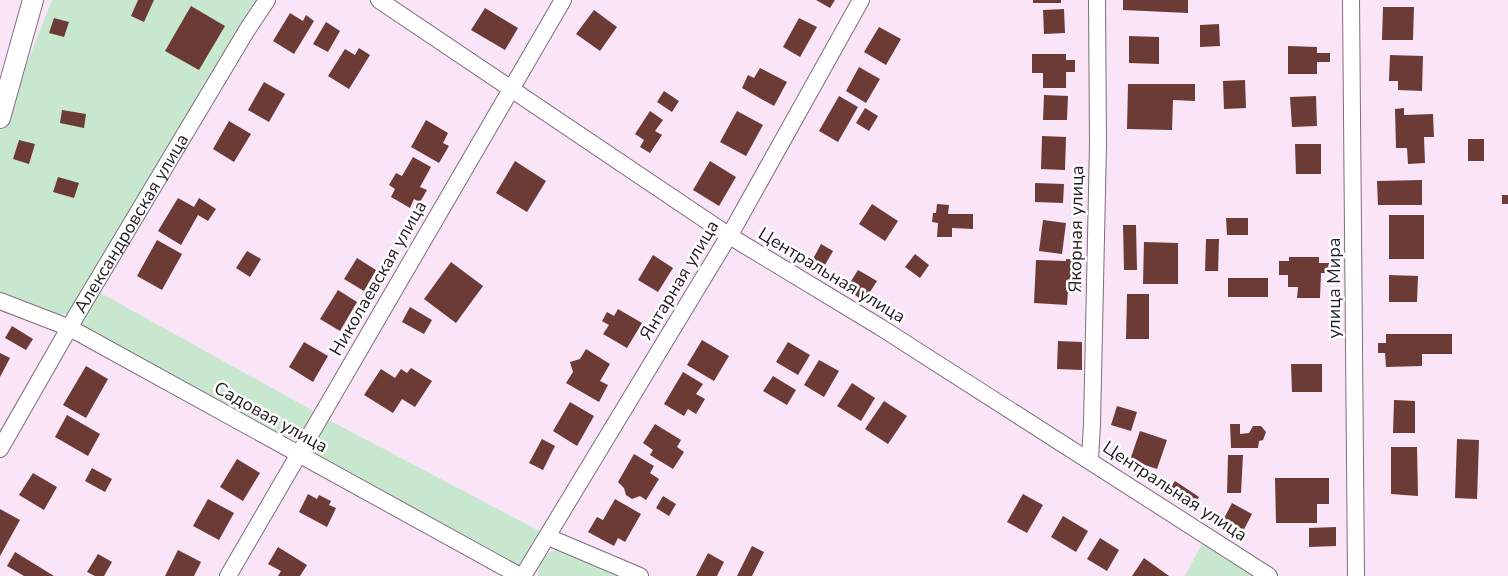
<svg xmlns="http://www.w3.org/2000/svg" width="1508" height="576" font-family="'Nunito Sans',sans-serif">
  <rect width="100%" height="100%" fill="#f9e4f8"/>
  <!-- green -->
  <g fill="#c7e8cf">
    <path d="M52,0H262L71,313L57,315L0,292V132Z"/>
    <path d="M97,291L317,413C305,430 304,438 281,438L81,327L80,322Z"/>
    <path d="M325,418L543,533L526,564L513,568L394,502L313,452L311,442Z"/>
    <path d="M1202,544L1253,576H1185Z"/>
    <path d="M562,550L627,576H538C538,558 544,552 562,550Z"/>
  </g>
  <!-- building -->
  <g fill="#6c3b35">
    <path d="M138,0H154L144,22L131,16Z"/>
    <path d="M816,0H835L830,8Z"/>
    <rect x="1033" y="0" width="28" height="3"/>
    <path d="M1123,0H1188V13L1123,10Z"/>
    <path d="M191,6L225,26L199,70L165,51Z"/>
    <path d="M1383,7H1414L1413,40H1382Z"/>
    <path d="M485,8L518,28L505,50L471,30Z"/>
    <path d="M1064,9L1065,33L1044,34L1043,10Z"/>
    <path d="M594,10L617,27L600,51L576,34Z"/>
    <path d="M290,13L303,21L306,15L314,21L294,54L273,41Z"/>
    <path d="M54,18L69,22L64,37L49,33Z"/>
    <path d="M799,18L817,27L800,57L783,47Z"/>
    <path d="M326,22L340,31L328,52L313,44Z"/>
    <path d="M1219,24L1220,46L1200,47V25Z"/>
    <path d="M879,27L901,39L886,65L864,52Z"/>
    <path d="M1129,36L1159,37V64L1129,63Z"/>
    <path d="M1288,46L1317,47V53H1330V62H1317V74H1288Z"/>
    <path d="M359,48L370,55L349,89L328,76L345,49L355,55Z"/>
    <path d="M1032,54H1066V60H1075V72H1066V88H1043V73H1032Z"/>
    <path d="M1390,55L1423,56L1422,91L1398,90V81H1389Z"/>
    <path d="M859,67L880,79L866,103L846,91Z"/>
    <path d="M760,68L787,82L774,106L742,88L748,75L754,78Z"/>
    <path d="M1245,80L1246,108L1224,109L1223,81Z"/>
    <path d="M264,82L285,94L269,122L248,110Z"/>
    <path d="M1128,84H1195V101L1173,100L1172,130L1127,129Z"/>
    <path d="M664,91L679,101L672,112L657,102Z"/>
    <path d="M1044,95L1068,96L1067,120H1043Z"/>
    <path d="M839,96L858,107L838,142L819,131Z"/>
    <path d="M1316,96L1317,126L1292,127L1290,97Z"/>
    <path d="M865,108L878,116L869,131L856,123Z"/>
    <path d="M1404,108V115L1433,114L1434,137H1424L1425,163L1408,164L1407,148H1396L1395,109Z"/>
    <path d="M62,110L86,114L84,128L60,123Z"/>
    <path d="M650,111L663,120L655,131L662,135L650,153L640,147L644,140L635,134Z"/>
    <path d="M737,111L763,125L746,156L720,142Z"/>
    <path d="M426,120L448,133L443,143L449,146L439,163L411,147Z"/>
    <path d="M229,121L251,134L234,162L213,149Z"/>
    <path d="M1042,136L1066,137L1065,170L1041,169Z"/>
    <rect x="1468" y="139" width="16" height="22"/>
    <path d="M19,140L35,144L29,164L13,159Z"/>
    <path d="M1295,144H1321V174H1296Z"/>
    <path d="M413,157L431,167L420,187L427,190L420,202L414,199L410,208L391,197L395,189L389,185L396,173L402,176Z"/>
    <path d="M515,161L546,181L527,212L496,193Z"/>
    <path d="M710,161L736,177L719,206L693,190Z"/>
    <path d="M58,177L79,183L74,198L53,192Z"/>
    <path d="M1422,180V205H1378L1377,181Z"/>
    <path d="M1035,183L1064,184L1063,203L1035,202Z"/>
    <rect x="1502" y="195" width="6" height="9"/>
    <path d="M178,198L194,207L199,198L216,209L208,221L198,215L181,245L158,231Z"/>
    <path d="M872,204L898,221L885,241L859,224Z"/>
    <path d="M937,204L949,205L948,214H973V229L952,228V237H937L938,223L932,222L933,213H936Z"/>
    <rect x="1389" y="215" width="35" height="44"/>
    <path d="M1226,218H1248V235H1227Z"/>
    <path d="M1043,220L1066,223L1062,254L1039,251Z"/>
    <path d="M1123,225H1136L1137,270H1124Z"/>
    <path d="M1206,239H1219L1218,271H1205Z"/>
    <path d="M157,240L182,254L162,290L137,276Z"/>
    <path d="M1144,242L1178,243V284H1143Z"/>
    <path d="M821,244L833,251L825,265L813,259Z"/>
    <path d="M247,251L261,259L250,277L236,268Z"/>
    <path d="M915,254L929,265L920,278L905,267Z"/>
    <path d="M653,255L673,268L658,292L638,280Z"/>
    <path d="M1289,257H1319V263H1329L1328,273H1321L1320,298H1297L1298,287H1288V275H1279V261H1289Z"/>
    <path d="M357,258L376,270L364,291L344,279Z"/>
    <path d="M1066,259L1083,260L1081,291H1068L1067,305L1034,303L1036,260L1066,261Z"/>
    <path d="M451,262L483,286L456,323L424,299Z"/>
    <path d="M858,270L877,281L864,301L846,289Z"/>
    <path d="M1389,275L1418,276L1417,302H1389Z"/>
    <rect x="1228" y="278" width="40" height="19"/>
    <path d="M338,290L357,302L340,331L320,319Z"/>
    <path d="M1127,294H1149V339H1126Z"/>
    <path d="M410,307L432,320L424,334L402,322Z"/>
    <path d="M618,309L642,323L627,348L603,334L609,325L602,321L607,312L614,316Z"/>
    <path d="M12,326L33,339L26,350L5,338Z"/>
    <path d="M1386,334H1452V354H1422V366L1386,367L1385,353H1378V343H1386Z"/>
    <path d="M702,340L729,356L714,381L687,365Z"/>
    <path d="M1058,341L1082,342V370L1057,369Z"/>
    <path d="M304,342L328,356L313,382L289,367Z"/>
    <path d="M788,342L810,355L798,375L776,362Z"/>
    <path d="M586,349L610,364L600,381L608,385L599,402L566,383L573,372L570,362L580,359Z"/>
    <path d="M0,353L10,358L0,377Z"/>
    <path d="M819,360L839,371L824,397L804,385Z"/>
    <path d="M1291,364H1322V392H1292Z"/>
    <path d="M86,366L108,379L86,418L63,405Z"/>
    <path d="M411,368L432,381L415,407L402,399L393,413L364,395L381,369L395,378L401,369L407,373Z"/>
    <path d="M683,372L703,384L696,394L705,399L696,414L688,409L684,416L664,404Z"/>
    <path d="M773,376L796,390L787,405L763,391Z"/>
    <path d="M852,383L875,398L861,421L837,406Z"/>
    <path d="M1394,400L1415,401V433H1393Z"/>
    <path d="M884,401L907,416L888,444L865,429Z"/>
    <path d="M570,402L594,416L577,446L553,431Z"/>
    <path d="M1117,406L1137,412L1131,431L1111,425Z"/>
    <path d="M67,415L100,434L88,456L55,437Z"/>
    <path d="M655,424L681,440L677,447L684,452L673,469L650,455L653,450L643,443Z"/>
    <path d="M1230,424H1240V434L1249,433L1253,426H1261L1266,432L1263,440L1259,441L1258,448H1231Z"/>
    <path d="M1140,431L1167,440L1157,469L1130,460Z"/>
    <path d="M542,439L555,446L543,470L529,463Z"/>
    <path d="M1457,439L1479,440L1477,499L1455,498Z"/>
    <path d="M1391,447H1417L1418,496L1391,494Z"/>
    <path d="M634,454L654,466L650,473L659,479L646,500L640,496L632,499L626,495L624,488L618,482Z"/>
    <path d="M1228,455H1243L1241,493H1227Z"/>
    <path d="M237,459L260,473L243,501L220,487Z"/>
    <path d="M92,468L112,479L105,492L85,481Z"/>
    <path d="M33,473L57,487L44,510L19,495Z"/>
    <path d="M1275,478H1329V504H1317V523H1276Z"/>
    <path d="M1175,481L1199,497L1190,510L1166,494Z"/>
    <path d="M308,494L317,499L319,495L331,501L329,505L336,508L327,527L299,512Z"/>
    <path d="M1023,494L1043,505L1027,533L1007,522Z"/>
    <path d="M663,496L676,504L669,516L656,508Z"/>
    <path d="M208,499L234,513L219,540L193,526Z"/>
    <path d="M615,499L641,514L625,542L618,538L614,546L588,532L597,517L603,520Z"/>
    <path d="M1232,503L1252,514L1239,539L1219,528Z"/>
    <path d="M0,509L20,520L0,556Z"/>
    <path d="M1063,516L1088,531L1076,552L1051,537Z"/>
    <path d="M1336,527V546L1309,547V528Z"/>
    <path d="M1100,538L1119,550L1107,571L1087,559Z"/>
    <path d="M752,546L764,552L752,576H737Z"/>
    <path d="M278,547L307,565L300,576H278L281,571L268,564Z"/>
    <path d="M178,550L201,562L194,576H165Z"/>
    <path d="M15,552L54,576H24L7,566Z"/>
    <path d="M708,553L724,562L717,576H696Z"/>
    <path d="M98,554L112,562L104,576H95L87,572Z"/>
    <path d="M1144,558L1169,576H1132Z"/>
  </g>
  <g fill="none" stroke-linecap="round" stroke-linejoin="round">
    <!-- minor casing -->
    <g stroke="#806d7f" stroke-width="18">
      <g id="minor">
        <path d="M379,0L728,235L880,327L1269,576"/>
        <path d="M1351,0L1356,576"/>
        <path d="M0,301L70,328L520,576"/>
        <path id="s1" d="M0,449L76,316L247,30L267,0"/>
        <path d="M1090,459L1092,424L1098,144L1097,0"/>
        <path d="M548,537L640,576"/>
        <path d="M228,576L563,0"/>
        <path d="M523,576L736,224L861,0"/>
      </g>
    </g>
    <!-- tertiary casing -->
    <g stroke="#806d7f" stroke-width="22">
      <path id="tertiary" d="M0,118L33,0"/>
    </g>
    <!-- minor -->
    <use href="#minor" stroke="#fff" stroke-width="16"/>
    <!-- tertiary -->
    <use href="#tertiary" stroke="#fff" stroke-width="20"/>
  </g>
  <g text-anchor="middle" dominant-baseline="central" stroke-width="5" stroke-linejoin="round" paint-order="stroke">
    <!-- street labels -->
    <g font-size="18" fill="#231b22" stroke="#fff">
      <text stroke="none"><textPath href="#s1" startOffset="261">Александровская улица</textPath></text>
      <text transform="translate(1076 229) rotate(-89)">Якорная улица</text>
      <text transform="translate(832 275) rotate(31)">Центральная улица</text>
      <text transform="translate(378 278) rotate(-60)">Николаевская улица</text>
      <text transform="translate(679 280) rotate(-59)">Янтарная улица</text>
      <text transform="translate(1334 288) rotate(-90)">улица Мира</text>
      <text transform="translate(271 417) rotate(29)">Садовая улица</text>
      <text transform="translate(1175 491) rotate(33)">Центральная улица</text>
    </g>
  </g>
</svg>
